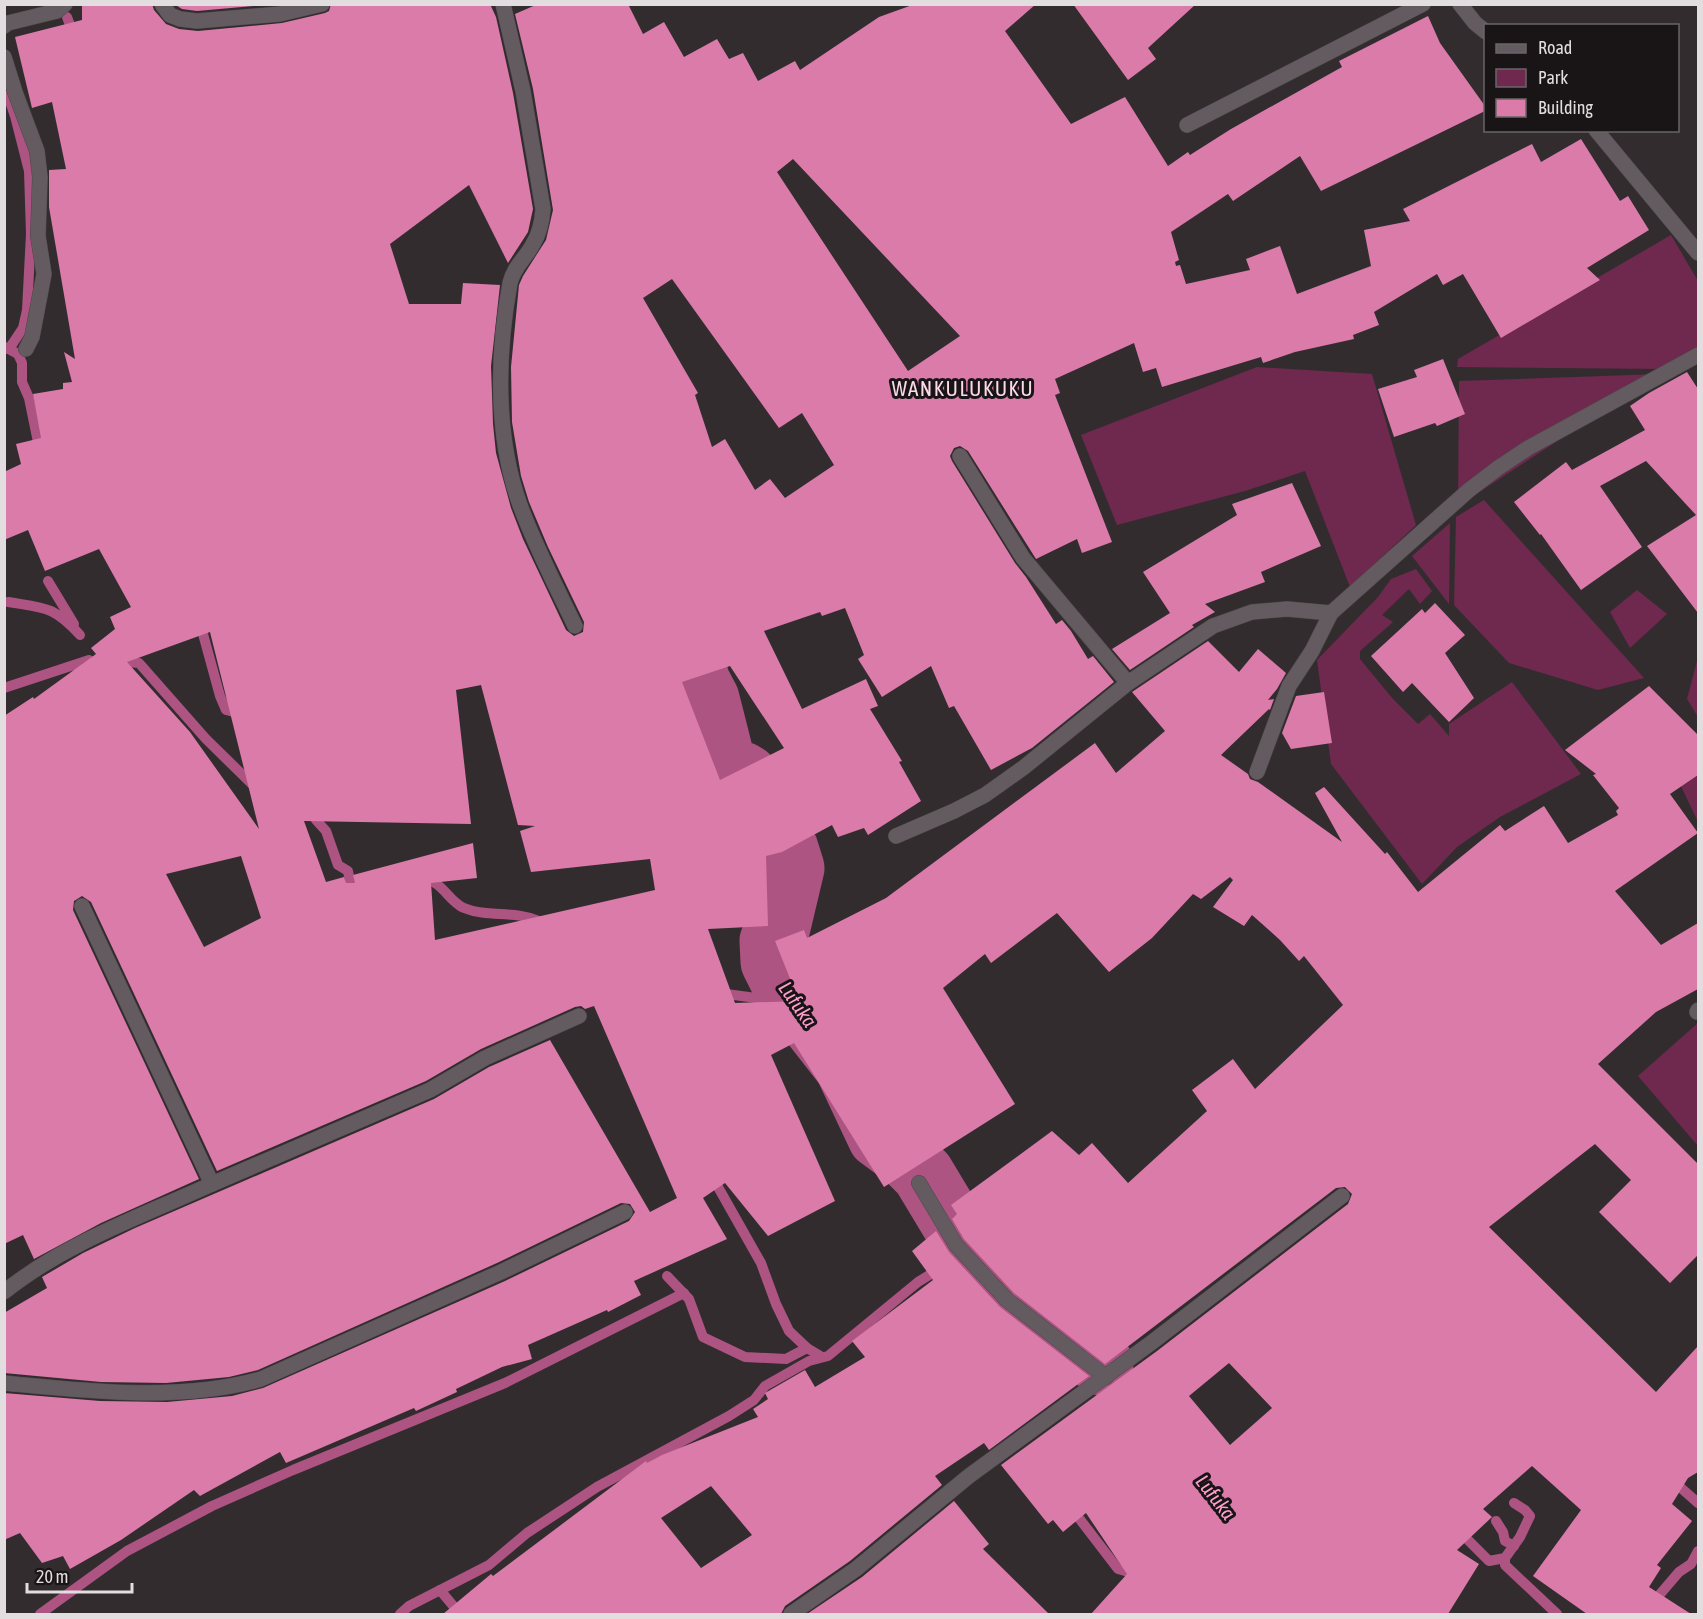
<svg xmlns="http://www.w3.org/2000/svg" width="1703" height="1619" font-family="'Asap Condensed',sans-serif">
  <rect width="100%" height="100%" fill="#332c2f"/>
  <!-- green -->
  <g fill="#6f284e">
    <path d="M1671,235L1698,281V354L1665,369L1457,367L1458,359Z"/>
    <path d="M1257,367L1372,374L1416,525L1350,587L1305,471L1245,491L1117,525L1081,435Z"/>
    <path d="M1660,374L1458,506L1459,381Z"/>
    <path d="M1484,500L1644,678L1598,690L1509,663L1454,605L1456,517Z"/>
    <path d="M1450,523L1449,604L1412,556Z"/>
    <path d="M1416,569L1432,591L1420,604L1409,589L1382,615L1393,622L1360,651V659L1393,699L1418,724L1430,714L1449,736V724L1512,682L1581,774L1500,817L1457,847L1422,884L1331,764L1317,660L1378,597L1391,579Z"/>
    <path d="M1637,590L1667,614L1630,648L1610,612Z"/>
    <path d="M1697,661H1698V717L1687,699Z"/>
    <path d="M1698,773V822L1680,784Z"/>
    <path d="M1698,1023V1146L1638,1076Z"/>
  </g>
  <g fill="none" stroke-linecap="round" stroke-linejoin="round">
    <!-- stream -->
    <g stroke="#ae5482" stroke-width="10">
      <path d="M67,17L74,36"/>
      <path d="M4,84L15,116L29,171L31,234L27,310L23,328L9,349"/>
      <path d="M5,347L18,354L22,363V382L29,398L40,452"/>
      <path d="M48,581L74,624"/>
      <path d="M8,602C45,608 54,606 80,635"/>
      <path d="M200,623L220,696L226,710L242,714"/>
      <path d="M116,667L127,662L139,663L206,739L257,789"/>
      <path d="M4,688L89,660L99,667"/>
      <path d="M314,809L316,820L326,831L338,865L348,871L353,897"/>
      <path d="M422,878C443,881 448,901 464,908C488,918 514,910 539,921L541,925"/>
      <path d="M719,993L764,999L786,990"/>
      <path d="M718,1187L761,1263L776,1304L789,1331L807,1348L822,1357"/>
      <path d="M667,1276L689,1299L703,1337L745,1357L786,1359L807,1348"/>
      <path d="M1672,1480L1698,1503"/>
      <path d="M1514,1503L1525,1510L1530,1516L1520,1537L1505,1558V1565L1557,1614"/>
      <path d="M1072,1509L1118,1569L1125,1571L1132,1570L1136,1574"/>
      <path d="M1496,1521L1503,1532L1505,1541L1514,1546"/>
      <path d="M1458,1530L1489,1561L1505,1558"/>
      <path d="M440,1590L460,1614"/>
      <path d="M40,1614L127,1551L212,1506L293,1470L505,1383L684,1293"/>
      <path d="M400,1614L409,1606L489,1565L527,1533L597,1487L729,1416L754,1400L765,1386L809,1361L828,1356L918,1282L939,1269"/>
      <path d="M1643,1614L1679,1572L1691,1564L1698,1551"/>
    </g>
    <!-- river -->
    <path stroke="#ae5482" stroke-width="63" d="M664,599L671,605L680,618L699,682L708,699L726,770L732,774L742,773L747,776L787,849L793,868L779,927L771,941L772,962L786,990L846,1067L879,1137L906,1157L923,1174L973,1257L1000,1285L1102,1364"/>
  </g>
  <!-- building -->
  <g fill="#da7baa" fill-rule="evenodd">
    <path d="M82,4H152L154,10L166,24L179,29L198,31L282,23L325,13L329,11L331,4H490L496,17L513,93L533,209L528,232L508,263L469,185L390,244L409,304H461L463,283L500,285L491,366L493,424L496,453L511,508L523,539L566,630L574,636L583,632L584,622L548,547L529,502L521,476L512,422L511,367L519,285L523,276L546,240L553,210L533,89L515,14L538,4H628L643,34L664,22L684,57L717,39L729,59L743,53L758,81L795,61L800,70L879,17L915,4H1036L1005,31L1071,124L1125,97L1168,166L1188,152L1190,155L1231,129L1342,67L1339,61L1428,16L1440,43L1485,106V111L1321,191L1300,156L1233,201L1228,194L1171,232L1179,260L1175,262L1176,266L1180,265L1186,284L1250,270L1246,259L1280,246L1297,294L1371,266L1364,230L1410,221L1403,209L1532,144L1541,162L1581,139L1620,201L1628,196L1649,230L1587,268L1600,280L1501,338L1463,274L1443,285L1437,274L1374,312L1379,325L1353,335L1354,339L1295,352L1263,363L1261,357L1162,387L1156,368L1143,372L1134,343L1055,379L1060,393L1055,395L1112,542L1082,553L1077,539L1036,559L968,451L960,446L954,448L950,456L952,461L1015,563L1026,577L1056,624L1062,620L1071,631L1088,659L1093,656L1114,682L1032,748L991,770L954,706L949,708L931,666L882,697L858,659L864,655L845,608L822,616L820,612L764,631L802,709L866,679L878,706L870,709L902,761L899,762L921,801L868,835L864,828L838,837L832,825L782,852L766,856L768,926L708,929L735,1003L799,1001L775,941L804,930L807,938L886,898L1095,743L1116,773L1165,731L1132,692L1208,641L1239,672L1258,649L1286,673L1277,689L1268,700L1274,699L1270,710L1269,709L1221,755L1248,774L1250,779L1258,782L1342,842L1315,793L1324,787L1385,854L1387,852L1418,892L1500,825L1505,831L1544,806L1568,843L1618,815L1616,811L1619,808L1593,775L1596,774L1565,750L1649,686L1698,735V775L1670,794L1698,833L1615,891L1661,945L1698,923V989L1656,1012L1598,1064L1698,1164V1255L1670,1283L1599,1212L1631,1180L1595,1144L1489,1227L1656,1392L1698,1346V1472L1688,1478L1672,1504L1692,1521L1657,1565L1661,1568L1649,1587L1691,1614H1587L1533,1576L1581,1510L1532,1466L1483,1509L1492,1517L1457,1550L1479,1564L1448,1614H1091L1127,1574L1086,1513L1063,1532L1053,1520L1048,1524L1001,1465L1157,1351L1348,1204L1352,1194L1345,1187L1336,1188L1105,1364L1014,1293L964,1239L952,1219L957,1214L951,1205L1052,1131L1079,1155L1092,1143L1128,1183L1207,1111L1192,1090L1233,1059L1255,1089L1343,1005L1304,956L1299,961L1280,940L1252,915L1244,926L1213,907L1233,880L1230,877L1201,899L1193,894L1152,938L1109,972L1057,913L991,963L985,954L943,988L1015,1104L884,1187L794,1043L771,1055L835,1201L768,1236L725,1183L703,1198L727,1239L634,1281L641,1295L608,1312L607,1310L528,1345L532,1359L502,1367L456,1389L457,1392L416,1411L414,1408L286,1463L280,1452L200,1496L194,1490L121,1540L70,1569L63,1556L42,1563L20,1533L4,1540V1393L100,1401L167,1402L232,1396L263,1388L505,1281L629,1221L635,1212L630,1204L621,1203L497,1263L258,1370L229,1377L166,1383L101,1382L4,1373V1313L47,1288L42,1277L83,1253L135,1228L434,1099L489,1067L550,1040L650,1212L677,1198L594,1006L585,1009L581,1006L575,1007L481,1049L426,1081L217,1171L91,902L82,896L74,901L73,910L199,1179L101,1223L34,1259L23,1235L4,1244V716L33,697L34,699L96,654L91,648L115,629L110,617L131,607L99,549L45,571L28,530L4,540V472L21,464L16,444L41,438L33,394L63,389V383L72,382L64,352L75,359L49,207V170L66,169L52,102L32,108L15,37L82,20ZM793,159L960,336L908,371L777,172ZM672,279L779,428L802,413L834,465L785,498L770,479L755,490L725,439L712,447L695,395L698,393L643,298ZM210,632L259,829L190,732L127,662ZM730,666L784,748L720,780L682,682ZM481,685L518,825L535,826L520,831L531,872L650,859L655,890L435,940L431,883L477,878L473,843L353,875L355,883H346L344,877L326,882L304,821L471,824L456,690ZM241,856L261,918L204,947L166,874ZM1229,1363L1272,1408L1230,1445L1189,1396Z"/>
    <path d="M174,4H277L197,11L182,9Z"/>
    <path d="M1073,4H1196L1148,48L1156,59L1128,80Z"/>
    <path d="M1443,359L1465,414L1437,426L1435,423L1394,437L1378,389L1417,377L1414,370Z"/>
    <path d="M1687,372L1698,389V613L1647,546L1696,515L1646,461L1600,486L1642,547L1581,590L1541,534L1540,535L1514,502L1566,462L1572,470L1645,430L1630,406L1649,393Z"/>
    <path d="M1292,483L1321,546L1261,572L1265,582L1205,604L1215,612L1192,625L1194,627L1130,670L1112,649L1170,613L1143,572L1237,515L1232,504Z"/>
    <path d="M1435,603L1465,635L1445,653L1474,698L1449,722L1412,683L1403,692L1371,656L1422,609L1425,613Z"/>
    <path d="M1324,692L1332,743L1291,749L1282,733L1296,696Z"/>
    <path d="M936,1231L949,1252L1000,1307L1089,1376L989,1450L984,1443L935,1476L942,1485L850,1561L785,1606L781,1614H443L491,1574L493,1576L646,1461L647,1463L662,1455L758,1417L753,1409L768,1399L765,1393L805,1370L815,1387L865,1357L852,1341L933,1280L912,1251ZM711,1486L752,1535L701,1568L661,1518Z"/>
    <path d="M954,1501L989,1544L983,1549L1049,1614H807L862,1577Z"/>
  </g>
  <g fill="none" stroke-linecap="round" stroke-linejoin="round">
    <!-- minor casing -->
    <g stroke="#4f484b" stroke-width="16">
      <g id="minor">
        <path d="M162,4L170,15L180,19L197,21L280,14L322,4"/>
        <path d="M503,4L523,91L543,209C542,222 540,233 533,244C526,258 514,266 510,283C497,354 495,436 520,505C535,546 556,586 575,626"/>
        <path d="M1460,4L1475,23L1486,32"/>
        <path d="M4,26L8,23L57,11L65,4"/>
        <path d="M4,57L15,92L37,151L40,177L38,236L44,274L32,337L26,349"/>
        <path d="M1187,125L1423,4"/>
        <path d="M1596,130L1698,253"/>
        <path d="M960,456L1023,558L1128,683"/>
        <path d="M1257,772L1289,686L1312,651L1331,613L1469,490L1498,468L1528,448L1698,355"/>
        <path d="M896,836L954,811L985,795L1023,768L1128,683L1213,626L1252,612L1287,609L1331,613"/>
        <path d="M82,906L212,1184L430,1090L485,1058L579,1016"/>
        <path d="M1697,1012L1698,1010"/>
        <path d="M919,1183L956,1245L1007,1300L1106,1377"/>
        <path d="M4,1292C65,1243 142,1216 212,1184"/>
        <path d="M4,1383C87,1391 181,1402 261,1379L501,1272L625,1212"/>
        <path d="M791,1614L856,1569L969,1476L1151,1343L1342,1196"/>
      </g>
    </g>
    <!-- minor -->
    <use href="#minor" stroke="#635b5f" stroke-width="15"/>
  </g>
  <g text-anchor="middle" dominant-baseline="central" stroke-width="6" stroke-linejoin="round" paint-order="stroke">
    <!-- water labels -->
    <g font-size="20" font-style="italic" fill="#fe9ecc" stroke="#191517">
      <text transform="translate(798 1004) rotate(55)">Lufuka</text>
      <text transform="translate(1216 1497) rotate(52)">Lufuka</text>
    </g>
    <!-- quarter labels -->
    <g font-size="21" letter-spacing="1.5" fill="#fbdae8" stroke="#191517">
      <text x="963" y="388">WANKULUKUKU</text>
    </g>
  </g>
  <!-- border -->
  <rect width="1703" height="1619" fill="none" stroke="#e2dddf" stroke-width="12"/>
  <!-- legend -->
  <rect x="1484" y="24" width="195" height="108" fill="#191517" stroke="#696567" stroke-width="1.5"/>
  <rect x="1496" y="44" width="30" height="9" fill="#635b5f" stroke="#696567" stroke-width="1.5"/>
  <text x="1538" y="54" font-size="18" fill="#e2dddf">Road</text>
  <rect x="1496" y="69" width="30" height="18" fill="#6f284e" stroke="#696567" stroke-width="1.5"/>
  <text x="1538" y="84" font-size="18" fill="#e2dddf">Park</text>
  <rect x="1496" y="99" width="30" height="18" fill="#da7baa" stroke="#696567" stroke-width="1.5"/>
  <text x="1538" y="114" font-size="18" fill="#e2dddf">Building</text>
  <!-- scale -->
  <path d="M27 1583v9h105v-9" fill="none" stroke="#e2dddf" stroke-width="3"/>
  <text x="36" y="1583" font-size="18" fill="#e2dddf" stroke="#191517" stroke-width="4.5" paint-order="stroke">20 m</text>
</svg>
